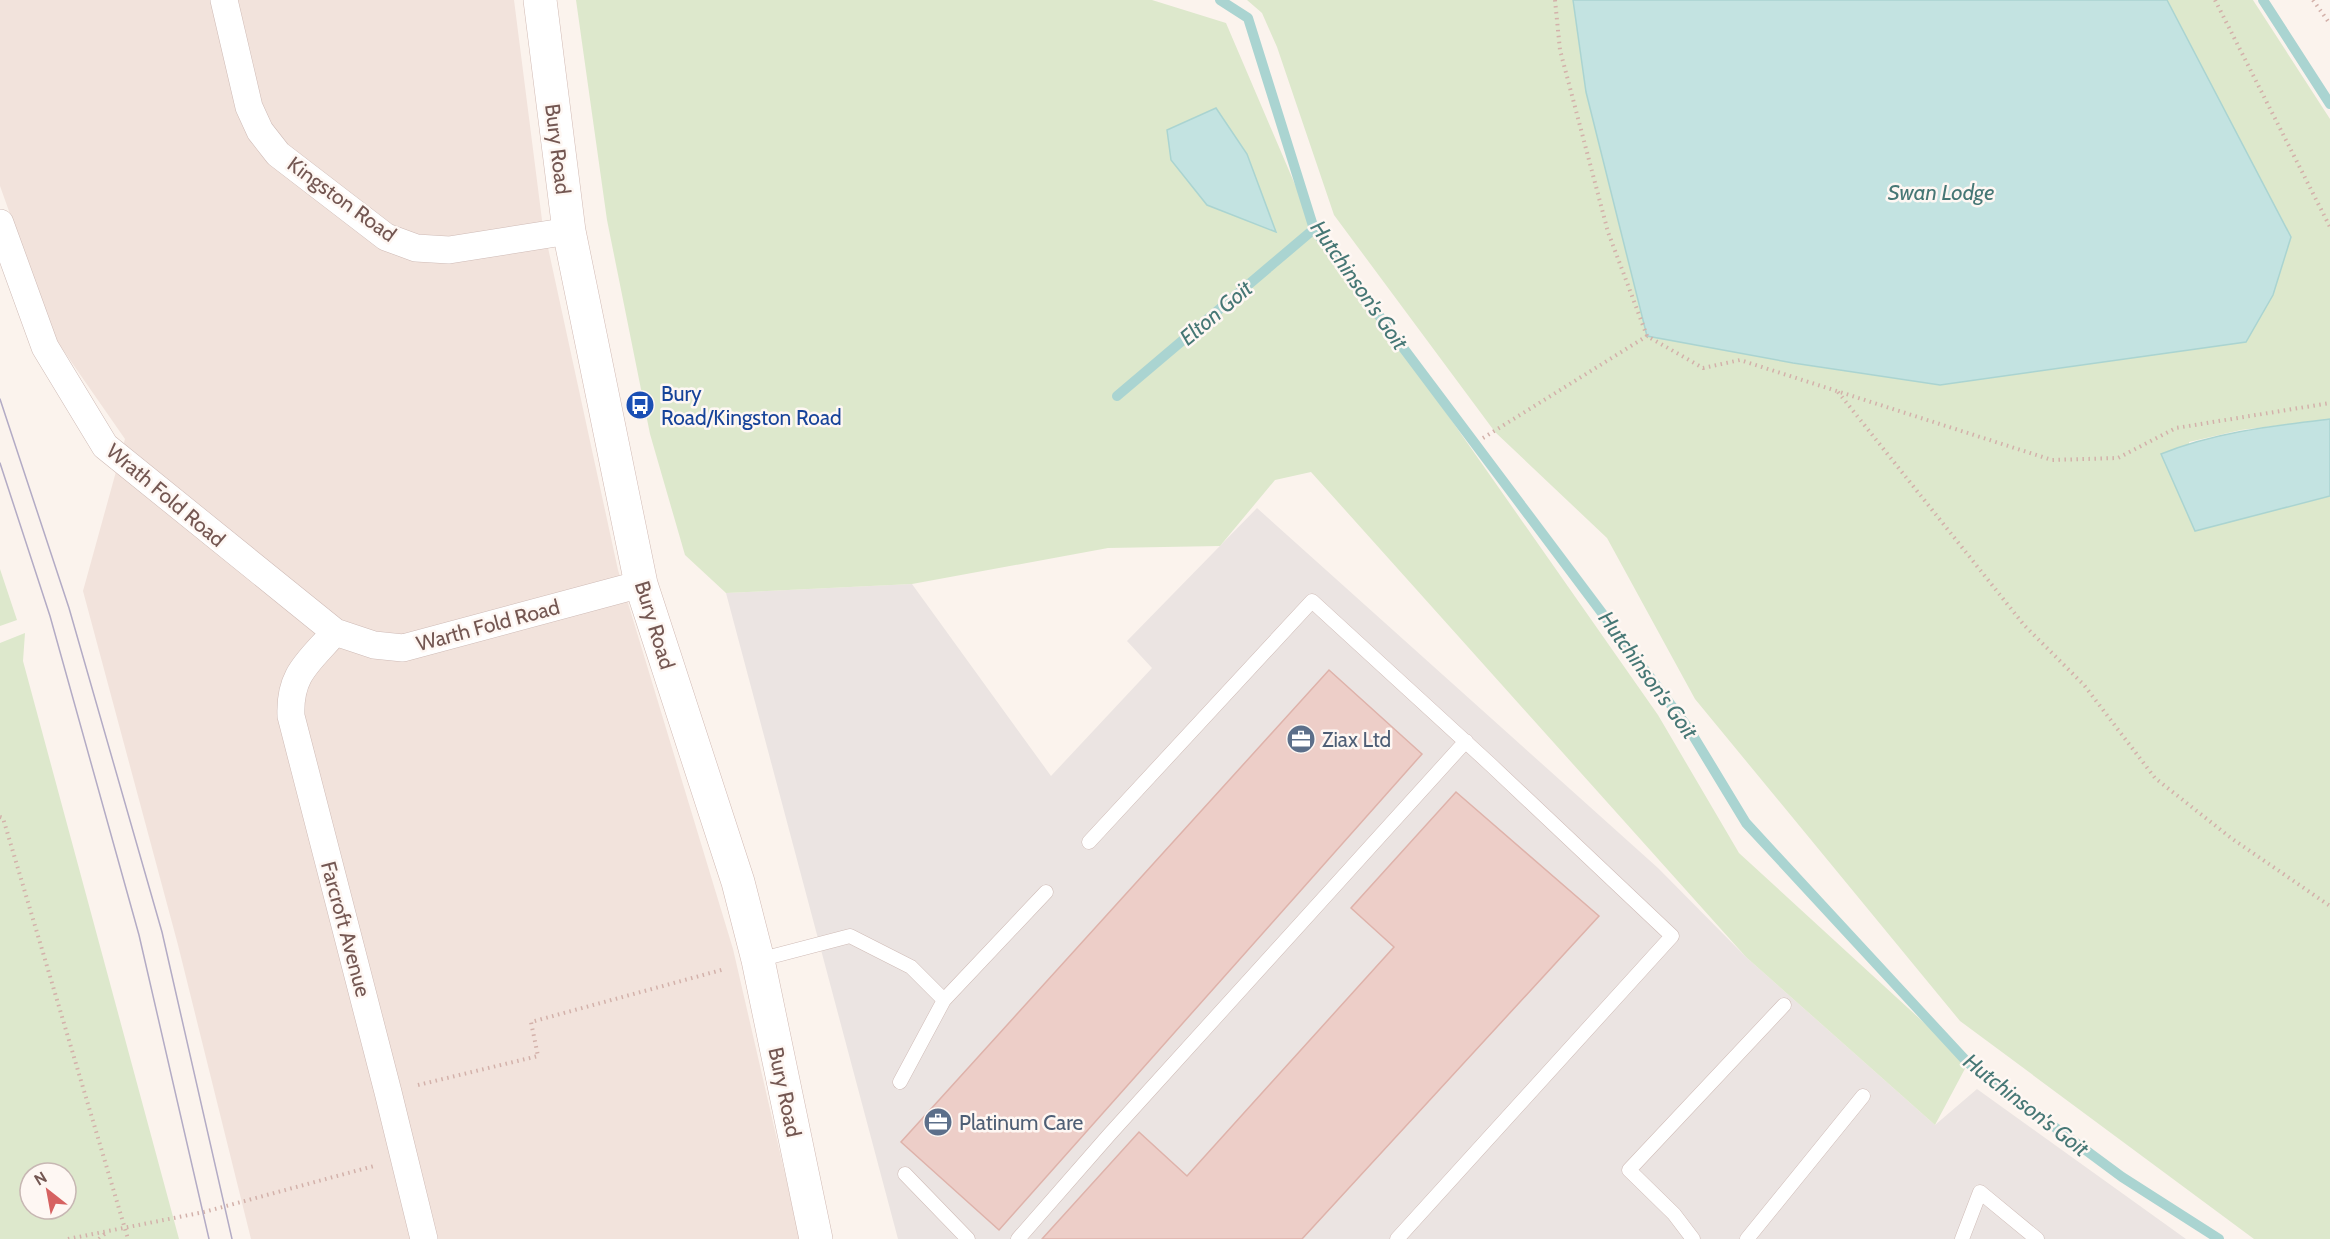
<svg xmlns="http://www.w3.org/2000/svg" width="2330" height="1239" viewBox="0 0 2330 1239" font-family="Cabin,sans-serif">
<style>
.residential{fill:#f2e3dc}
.industrial{fill:#ebe4e2}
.green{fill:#dde8cc;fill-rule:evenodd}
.water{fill:#c3e3e1;stroke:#aad4d1;stroke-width:1.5}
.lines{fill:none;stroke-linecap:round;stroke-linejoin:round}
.stream{stroke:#aad4d1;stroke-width:10}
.building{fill:#edcec8;stroke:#deb2aa;stroke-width:1.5}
.lane-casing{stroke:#cfbbb6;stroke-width:15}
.street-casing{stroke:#cfbbb6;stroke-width:28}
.secondary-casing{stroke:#d1bab4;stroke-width:34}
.path{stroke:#d3b1aa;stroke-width:4;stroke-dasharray:1.5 4.5;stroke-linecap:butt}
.lane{stroke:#fff;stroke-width:14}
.street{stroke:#fff;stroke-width:27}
.secondary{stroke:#fff;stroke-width:33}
.tram{stroke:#b3abc5;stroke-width:1.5}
.labels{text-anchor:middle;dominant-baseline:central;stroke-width:5;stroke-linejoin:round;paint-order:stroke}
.street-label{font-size:21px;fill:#745752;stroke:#fef7f3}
.transit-label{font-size:21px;fill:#164399;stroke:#fef7f3;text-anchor:start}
.service-label{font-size:21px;fill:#4e5e75;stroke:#fef7f3;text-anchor:start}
.water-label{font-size:22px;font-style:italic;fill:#467775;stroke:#fef7f3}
</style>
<rect width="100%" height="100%" fill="#fbf3ed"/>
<!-- residential -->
<path class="residential" d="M0 0H514L542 220 618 570 733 949 800 1239H251L178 945 83 591 125 439 54 337 0 186Z"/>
<!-- industrial -->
<path class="industrial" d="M1257 508 1658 868 1746 957 1935 1125 1977 1089 2186 1239H898L726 593 912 584 1051 776 1152 668 1127 641Z"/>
<!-- green -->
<path class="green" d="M576 0H1152L1226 23 1314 229 1370 304 1658 715 1739 853 1968 1063 1935 1125 1746 957 1311 472 1275 480 1220 546 1108 548 912 584 726 593 685 555 650 434 607 220Z
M1247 0H1573L1586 92 1647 336 1793 363 1940 385 2291 237 2167 0H2253L2330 119V419L2241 430 2189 442 2195 531 2330 496V1239H2254L1960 1021 1695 699 1607 538 1495 432 1334 215 1277 47 1262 13Z
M0 569 17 620 0 626Z
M25 633 23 661 179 1239H0V643ZM30 1173H66V1209H30Z"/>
<!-- water -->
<path class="water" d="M1573 0H2167L2291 237 2273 295 2246 342 1940 385 1793 363 1647 336 1586 92Z
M1216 108 1247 154 1276 232 1207 205 1171 160 1167 130Z
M2330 419V496L2195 531 2161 454C2216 432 2272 426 2330 419Z"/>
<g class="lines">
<!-- stream -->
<path class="stream" d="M1220 0 1248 18 1314 229 1689 729 1746 823 1968 1063 2122 1177 2219 1239
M2263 0 2330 104
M1117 396 1314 229"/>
</g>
<!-- building -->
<path class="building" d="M1329 670 1422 754 999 1230 901 1142Z
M1456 792 1599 916 1302 1239H1042L1139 1132 1187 1176 1394 947 1351 908Z"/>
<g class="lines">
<!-- lane casing -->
<g class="lane-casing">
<path id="lane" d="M1089 842 1312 601 1491 765 1672 936 1397 1239
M758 960 850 936 911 967 944 1000 1046 892
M900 1082 944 1000
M905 1174 968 1239
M1018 1239 1109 1135 1466 741
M1693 1239 1674 1214 1629 1170 1784 1005
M1747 1239 1863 1096
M1962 1239 1980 1192 2037 1239"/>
</g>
<!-- street casing -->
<g class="street-casing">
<path id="street" d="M224 0 249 107 260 131 278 154 386 237 416 248 449 250 569 231
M0 223 45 347 105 446 335 632 374 645 403 648 641 584
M335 632C309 662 289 674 291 716L388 1092 424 1239"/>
</g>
<!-- secondary casing -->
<g class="secondary-casing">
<path id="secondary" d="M540 0 569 231 641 584 738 882 758 960 816 1239"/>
</g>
<!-- path -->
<path class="path" d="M1555 0 1560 50 1608 232 1647 336 1703 368 1740 360 2052 460 2118 458 2176 428 2330 403
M2215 0 2330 227
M2313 0 2330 24
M1838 392 2024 625 2084 685 2155 778 2231 838 2330 906
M1483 438 1647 336
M0 817 3 818 128 1239
M418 1085 538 1056 531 1022 725 969
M68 1239 204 1212 374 1166
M99 1239 107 1232"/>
<!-- lane -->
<use href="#lane" class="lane"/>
<!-- street -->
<use href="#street" class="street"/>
<!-- secondary -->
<use href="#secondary" class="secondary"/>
<!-- tram -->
<path class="tram" d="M0 399 69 608 162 932 232 1239
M0 463 50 616 139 935 209 1239"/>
</g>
<!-- icons -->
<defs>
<g id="bus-disc" transform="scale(1.5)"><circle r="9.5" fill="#1a4fb4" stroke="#fef7f3"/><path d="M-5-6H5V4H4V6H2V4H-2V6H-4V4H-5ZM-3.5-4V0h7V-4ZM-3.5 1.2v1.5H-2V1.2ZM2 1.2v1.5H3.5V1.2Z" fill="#fff"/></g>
<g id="office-disc" transform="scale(1.5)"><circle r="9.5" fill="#5c6f8a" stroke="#fef7f3"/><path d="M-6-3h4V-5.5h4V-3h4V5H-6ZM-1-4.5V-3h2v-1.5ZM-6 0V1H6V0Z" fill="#fff"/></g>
</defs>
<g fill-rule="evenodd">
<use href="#bus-disc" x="640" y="405"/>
<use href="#office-disc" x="1301" y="739"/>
<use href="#office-disc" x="938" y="1122"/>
</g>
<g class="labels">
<!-- street labels -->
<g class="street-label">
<text transform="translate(558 149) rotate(83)">Bury Road</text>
<text transform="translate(342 199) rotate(36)">Kingston Road</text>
<text transform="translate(166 495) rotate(40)">Wrath Fold Road</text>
<text transform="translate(488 625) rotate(-15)">Warth Fold Road</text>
<text transform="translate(655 625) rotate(73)">Bury Road</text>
<text transform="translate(346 929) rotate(75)">Farcroft Avenue</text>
<text transform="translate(785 1092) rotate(78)">Bury Road</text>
</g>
<!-- transit labels -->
<g class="transit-label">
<text x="661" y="393">Bury<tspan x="661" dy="24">Road/Kingston Road</tspan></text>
</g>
<!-- service labels -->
<g class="service-label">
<text x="1322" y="739">Ziax Ltd</text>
<text x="959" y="1122">Platinum Care</text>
</g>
<!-- water labels -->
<g class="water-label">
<text x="1941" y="192">Swan Lodge</text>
<text transform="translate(1359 285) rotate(55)">Hutchinson's Goit</text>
<text transform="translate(1216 313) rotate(-40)">Elton Goit</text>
<text transform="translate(1648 675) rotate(54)">Hutchinson's Goit</text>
<text transform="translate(2026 1105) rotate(38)">Hutchinson's Goit</text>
</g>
</g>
<!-- north arrow -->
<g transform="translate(48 1191) rotate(329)"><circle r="28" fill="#fef7f3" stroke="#c7b7b3" stroke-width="1.5"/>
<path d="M0-4.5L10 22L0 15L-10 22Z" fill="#d66261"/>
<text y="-9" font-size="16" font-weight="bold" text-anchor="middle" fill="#745752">N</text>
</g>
</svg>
